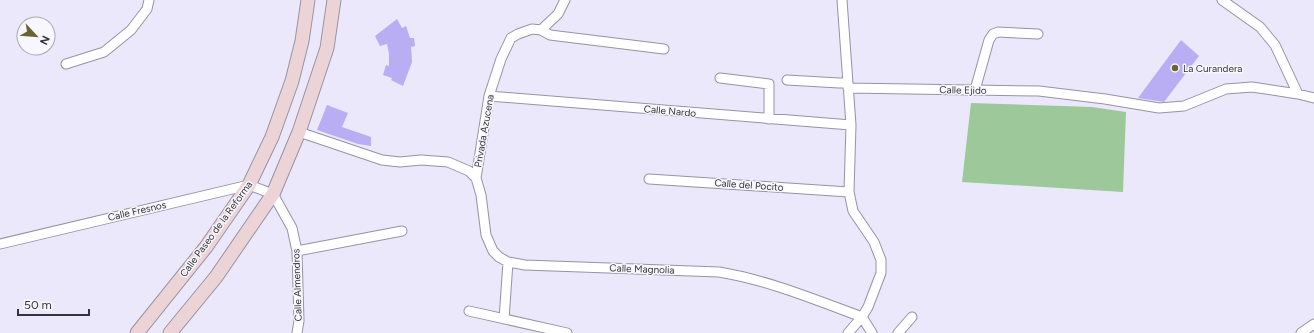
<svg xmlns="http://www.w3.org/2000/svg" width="1314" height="333" viewBox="0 0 1314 333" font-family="Figtree,sans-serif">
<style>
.green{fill:#9dc89a}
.building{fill:#b9adf4}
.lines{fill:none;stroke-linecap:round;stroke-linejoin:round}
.street-casing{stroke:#9593a4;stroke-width:11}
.secondary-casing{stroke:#9593a4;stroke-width:15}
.street{stroke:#fff;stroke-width:9}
.secondary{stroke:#ecd4d6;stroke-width:13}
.poi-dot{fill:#686532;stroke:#f8f7fe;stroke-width:1.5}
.labels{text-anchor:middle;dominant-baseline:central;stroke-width:3;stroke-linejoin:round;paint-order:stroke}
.poi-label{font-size:10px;fill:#35343b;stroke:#f8f7fe;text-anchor:start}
.street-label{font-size:10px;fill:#35343b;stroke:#f8f7fe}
</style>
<rect width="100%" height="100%" fill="#eae8fa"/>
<!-- green -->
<path class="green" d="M971 103 1092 107 1126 112 1123 192 962 182Z"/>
<!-- building -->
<path class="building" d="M397 19 402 28 406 26 410 38H414L415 46 411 47 412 62 403 86 391 80 392 78 383 75 386 65 389 66V54L387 44 380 46 375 36Z
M1181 40 1199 56 1164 102 1138 98Z
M327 105 348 113 342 127 371 137V146L358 144 317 130Z"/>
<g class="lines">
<!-- street casing -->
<g class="street-casing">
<path id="street" d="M842 0 851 125 849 192 853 211 874 242 881 260V273L868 307 862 317 848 333
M1222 0 1260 27 1275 45 1298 94
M541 30 558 14 565 0
M664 49 550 35 541 30 532 29 518 34 511 38 501 59 489 96 476 178 481 195 486 235 493 251 499 257 508 262 525 265 719 272C768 280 816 300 862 317
M66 64 104 52 131 30 147 9 149 0
M720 78 769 84V119
M787 80 839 83H848
M848 88 1039 91 1105 99 1159 108 1184 106 1226 89 1252 87 1298 94 1314 98
M975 90 989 40 993 34 998 32 1038 34
M489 96 851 125
M299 132 382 160 400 162 421 160 448 162 469 171 476 178
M649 179 849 192
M0 244 249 185 273 194 292 228 297 251 299 321 297 333
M297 251 402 231
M469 311 567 333
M862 317 872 333
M504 319 508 262
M898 333 912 317
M1301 333 1314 324"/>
</g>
<!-- secondary casing -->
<g class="secondary-casing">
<path id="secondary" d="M137 333 206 247 249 185 272 137 292 81 302 41 308 0
M170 333 216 277 273 194 299 132 327 48 334 0"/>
</g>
<!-- street -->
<use href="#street" class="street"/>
<!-- secondary -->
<use href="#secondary" class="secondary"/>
</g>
<!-- markers -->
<circle class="poi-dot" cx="1175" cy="68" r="4"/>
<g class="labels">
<!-- poi labels -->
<g class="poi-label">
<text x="1183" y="68">La Curandera</text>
</g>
<!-- street labels -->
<g class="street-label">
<text transform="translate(963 90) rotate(1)">Calle Ejido</text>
<text transform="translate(670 111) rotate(5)">Calle Nardo</text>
<text transform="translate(484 131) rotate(-80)">Privada Azucena</text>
<text transform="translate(749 185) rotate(4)">Calle del Pocito</text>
<text transform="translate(137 211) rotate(-13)">Calle Fresnos</text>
<text transform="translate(216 229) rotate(-54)">Calle Paseo de la Reforma</text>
<text transform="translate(642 269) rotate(2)">Calle Magnolia</text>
<text transform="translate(297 285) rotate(-92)">Calle Almendros</text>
</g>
</g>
<!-- north arrow -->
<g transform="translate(36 36) rotate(116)"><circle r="19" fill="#f8f7fe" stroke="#aaa9b0"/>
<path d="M0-3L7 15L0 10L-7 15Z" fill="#686532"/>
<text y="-6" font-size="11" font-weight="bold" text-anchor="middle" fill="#35343b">N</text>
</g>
<!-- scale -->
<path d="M18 309v6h71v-6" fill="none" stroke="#35343b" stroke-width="2"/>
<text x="24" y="309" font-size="12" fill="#35343b" stroke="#f8f7fe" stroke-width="3" paint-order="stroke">50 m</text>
</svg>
